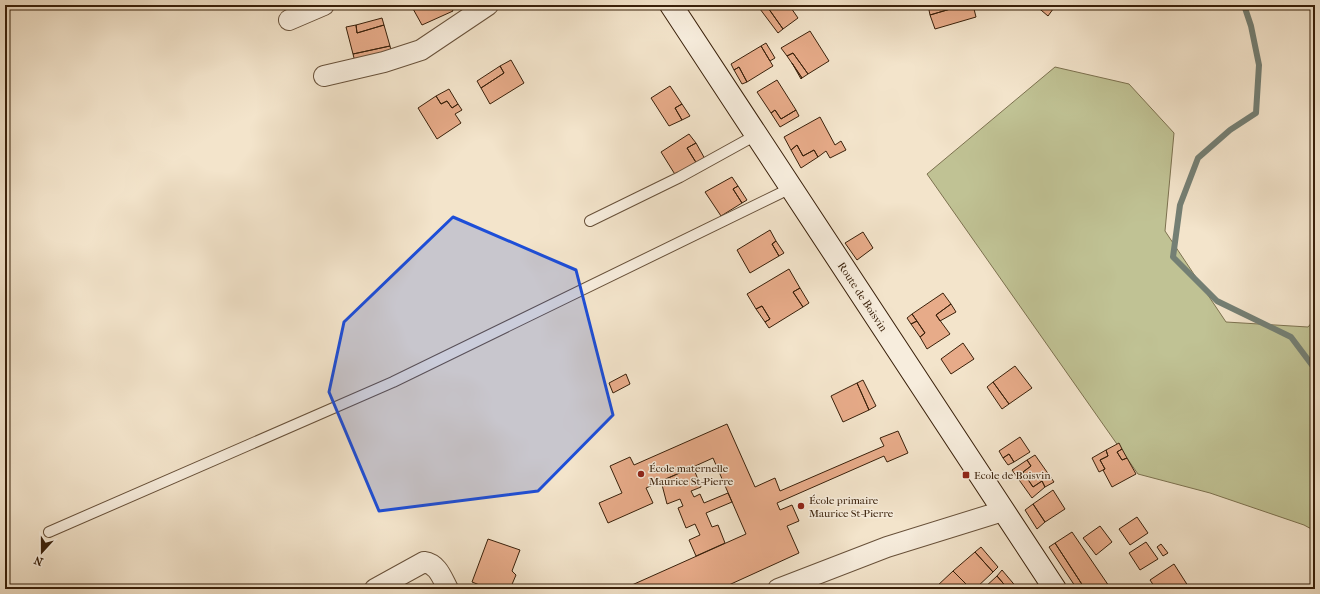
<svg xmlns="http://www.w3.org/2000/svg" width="1320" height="594" viewBox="0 0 1320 594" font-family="'IM FELL French Canon',serif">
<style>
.green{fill:#c0c294;stroke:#7c714f}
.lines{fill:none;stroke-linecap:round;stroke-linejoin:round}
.stream{stroke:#747f74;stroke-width:6}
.building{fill:#e7ab89;stroke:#39200a}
.service-casing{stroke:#68513a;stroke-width:12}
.minor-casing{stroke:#68513a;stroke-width:22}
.secondary-casing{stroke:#39200a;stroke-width:24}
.service{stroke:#f7eddd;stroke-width:10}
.minor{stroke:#f7eddd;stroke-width:20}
.secondary{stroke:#f7eddd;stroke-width:22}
.marked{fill:#1d4ed8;fill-opacity:0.2;stroke:#1d4ed8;stroke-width:3;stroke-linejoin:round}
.poi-dot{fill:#8f2418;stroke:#f7eddd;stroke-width:1.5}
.labels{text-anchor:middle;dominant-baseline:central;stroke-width:3;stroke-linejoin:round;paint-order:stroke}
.street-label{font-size:11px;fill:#39200a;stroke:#f7eddd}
.poi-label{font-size:11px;fill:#39200a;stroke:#f7eddd;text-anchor:start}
</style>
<rect width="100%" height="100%" fill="#f3e4cb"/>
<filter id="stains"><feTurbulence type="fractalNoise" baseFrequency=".005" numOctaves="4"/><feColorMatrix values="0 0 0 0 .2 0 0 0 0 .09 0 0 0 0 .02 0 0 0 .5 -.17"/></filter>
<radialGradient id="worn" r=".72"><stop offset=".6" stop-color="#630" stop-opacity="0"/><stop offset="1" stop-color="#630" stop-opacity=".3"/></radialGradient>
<!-- green -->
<path class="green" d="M1055 67 1129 84 1174 133 1165 231 1226 322 1308 327 1315 319V531L1304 525 1210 493 1138 474 927 174Z"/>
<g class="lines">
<!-- stream -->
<path class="stream" d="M1244 5 1251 26 1259 65 1256 113 1230 130 1198 158 1180 205 1173 257 1217 301 1291 337 1315 369"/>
</g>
<!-- building -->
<path class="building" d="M415 5H420L422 9 429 5H439L441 8 450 5 453 11 422 25 412 7Z
M420 5H429L422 9Z
M439 5H449L441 8Z
M757 5H766L783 29 778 33Z
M766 5H789L798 18 783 29Z
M928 5H964L930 15Z
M964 5H973L976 17 935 29 930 15Z
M1035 5H1056L1048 16Z
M382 18 384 25 357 33 356 25Z
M356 25 357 33 384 25 390 46 353 54 346 27Z
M810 31 829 61 808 74 793 53 787 56 781 48Z
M766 43 775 58 770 61 761 46Z
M390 46 392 54 356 66 353 54Z
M761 46 773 66 747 82 739 67 734 70 731 64Z
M793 53 808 74 802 78 787 56Z
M511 60 524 83 490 104 481 88 504 73 500 66Z
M792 63 802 78 801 79Z
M500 66 504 73 481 88 477 81Z
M739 67 747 82 742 84 734 70Z
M777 80 796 110 781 119 775 110 771 113 757 92Z
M670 86 682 104 675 108 682 120 669 126 651 98Z
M449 89 458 104 452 108 447 101 441 104 436 96Z
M436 96 441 104 447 101 452 108 458 104 462 110 455 114 461 123 437 139 418 108Z
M682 104 690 116 682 120 675 108Z
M775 110 781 119 796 110 799 116 780 127 771 113Z
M820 117 835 145 841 141 846 150 830 158 826 151 818 157 814 150 803 156 797 145 791 150 784 137Z
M689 134 696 143 687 148 697 164 676 176 661 152Z
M696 143 705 159 697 164 687 148Z
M797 145 803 156 814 150 818 157 801 168 791 150Z
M732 177 738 186 733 189 742 203 721 216 705 192Z
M738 186 747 200 742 203 733 189Z
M770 230 776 241 772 244 779 256 750 273 737 250Z
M863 232 873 248 857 260 845 243Z
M776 241 784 253 779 256 772 244Z
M789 269 800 288 793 292 803 307 769 328 765 322 770 319 762 306 756 309 747 294Z
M800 288 809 303 803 307 793 292Z
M943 293 951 304 936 315 950 334 927 349 920 337 925 333 912 314Z
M951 304 956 312 940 321 936 315Z
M762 306 770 319 765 322 756 309Z
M912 314 917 321 911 324 907 318Z
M917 321 925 333 920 337 911 324Z
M963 343 974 359 951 374 941 359Z
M1015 366 1032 388 1009 404 993 382Z
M626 374 630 384 613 393 609 383Z
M863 380 876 406 869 410 857 383Z
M993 382 1009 404 1002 409 987 387Z
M857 383 869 410 843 422 831 396Z
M727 424 755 487 775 478 780 491 884 446 880 438 898 431 908 453 887 462 884 456 777 503 780 510 792 505 799 521 787 526 799 553 720 589H623L746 534 713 458 646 488 653 503 608 523 599 503 622 493 610 466 630 457 634 465Z
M1020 437 1030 452 1014 462 1009 454 1003 458 999 451Z
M1119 443 1122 449 1117 452 1122 460 1127 458 1136 474 1112 487 1103 470 1105 469 1100 460 1108 456 1106 450Z
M1122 449 1127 458 1122 460 1117 452Z
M1106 450 1108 456 1100 460 1105 469 1099 472 1092 458Z
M1009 454 1014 462 1008 465 1003 458Z
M1035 455 1054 482 1045 487 1042 481 1033 487 1023 472 1031 466 1027 460Z
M1027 460 1031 466 1023 472 1033 487 1042 481 1045 487 1032 498 1012 470Z
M693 467 701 487 691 491 694 497 700 494 704 503 728 493 732 502 706 513 712 527 718 525 725 543 696 556 689 540 700 535 695 524 686 528 678 508 683 506 680 499 667 504 661 481Z
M1053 490 1065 509 1045 522 1033 504Z
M1033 504 1045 522 1037 529 1025 510Z
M1137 517 1148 533 1130 545 1119 529Z
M1100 526 1112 542 1096 555 1083 538Z
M1072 532 1111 589H1085L1055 543Z
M488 539 520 550 512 571 516 575 510 589H480L482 586 472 582Z
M1146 542 1158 559 1140 570 1129 553Z
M1055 543 1085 589H1077L1049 547Z
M1161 544 1168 553 1163 556 1157 547Z
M981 547 998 567 993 572 975 552Z
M975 552 993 572 975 589H971L953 571Z
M1174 564 1190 589H1156L1150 580Z
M1002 570 1018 589H1008L997 576Z
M953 571 971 589H938L936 587Z
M997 576 1008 589H985L984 588Z"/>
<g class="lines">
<!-- service casing -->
<g class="service-casing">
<path id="service" d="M590 221 680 177 756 135
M49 532 393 382 791 188"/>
</g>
<!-- minor casing -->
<g class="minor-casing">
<path id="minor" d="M289 20 324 5
M324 76 384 62 421 50 488 5
M375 589 424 562C438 564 442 578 448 589
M778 589 887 547 1003 511"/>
</g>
<!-- secondary casing -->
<g class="secondary-casing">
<g id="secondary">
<path id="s1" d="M671 5 1055 589"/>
</g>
</g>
<!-- service -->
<use href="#service" class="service"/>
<!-- minor -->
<use href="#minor" class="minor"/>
<!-- secondary -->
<use href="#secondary" class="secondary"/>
</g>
<!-- marked area -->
<path class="marked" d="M453 217 576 270 613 415 538 491 379 511 329 392 344 322Z"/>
<!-- markers -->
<g class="poi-dot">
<circle cx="641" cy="474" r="4"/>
<rect x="962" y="471" width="8" height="8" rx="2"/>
<circle cx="801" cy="506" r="4"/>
</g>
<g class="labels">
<!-- street labels -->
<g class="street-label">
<text stroke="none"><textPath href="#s1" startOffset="349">Route de Boisvin</textPath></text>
</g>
<!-- poi labels -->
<g class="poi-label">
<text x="649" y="468">École maternelle<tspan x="649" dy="13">Maurice St-Pierre</tspan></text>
<text x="974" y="475">Ecole de Boisvin</text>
<text x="809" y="500">École primaire<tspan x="809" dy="13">Maurice St-Pierre</tspan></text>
</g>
</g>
<!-- margin -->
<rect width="1320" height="594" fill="none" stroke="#f3e4cb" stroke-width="20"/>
<rect x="6" y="6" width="1308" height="582" fill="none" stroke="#39200a" stroke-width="2"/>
<rect x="10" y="10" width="1300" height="574" fill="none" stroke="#39200a"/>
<!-- north arrow -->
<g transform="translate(42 552) rotate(201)" stroke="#f7eddd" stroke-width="3" paint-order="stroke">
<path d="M0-3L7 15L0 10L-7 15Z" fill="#39200a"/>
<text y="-6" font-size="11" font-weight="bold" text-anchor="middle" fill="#39200a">N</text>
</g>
<rect width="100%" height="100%" filter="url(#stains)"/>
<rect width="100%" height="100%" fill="url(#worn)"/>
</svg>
